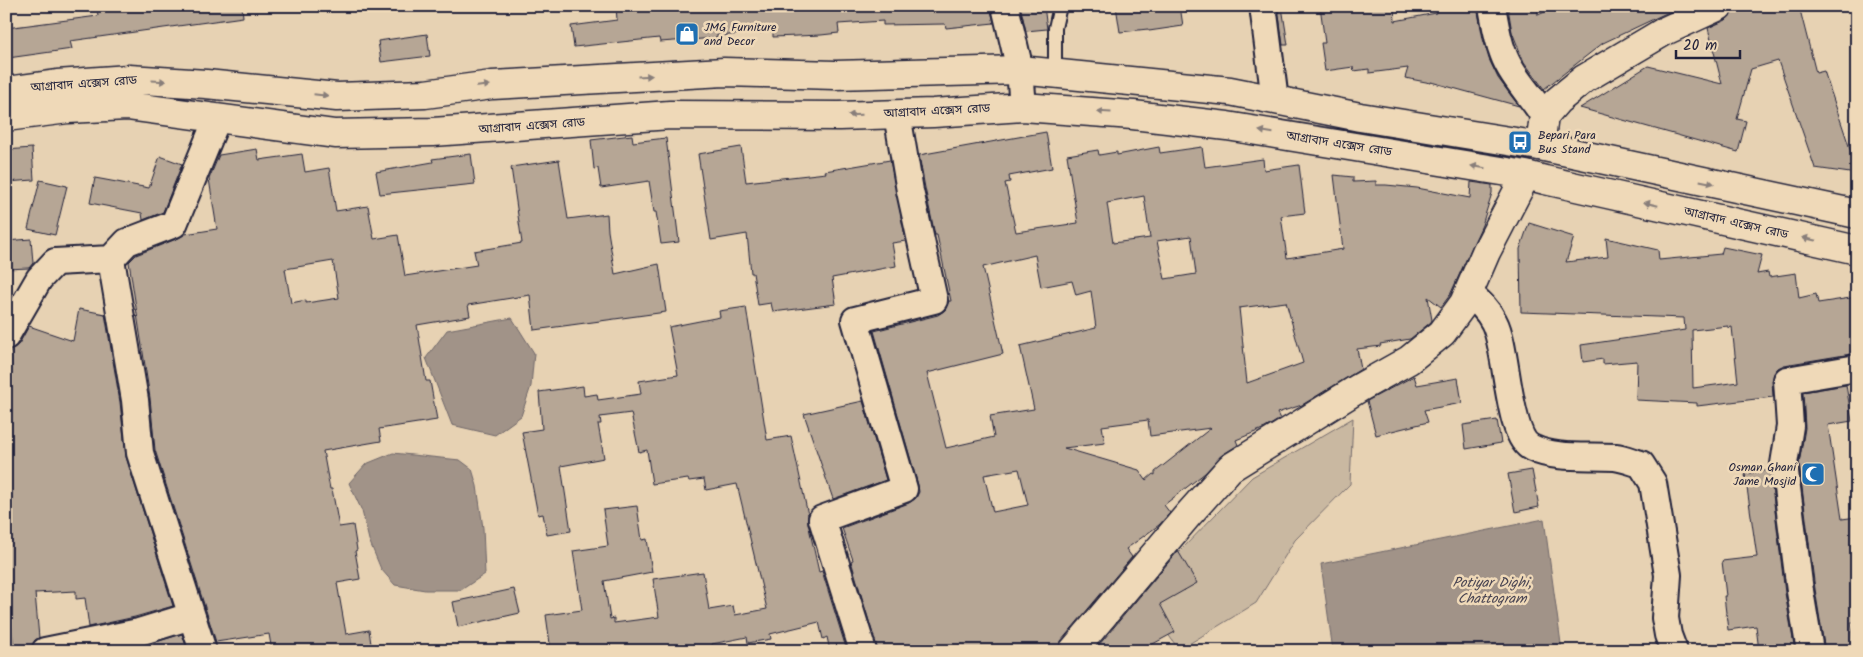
<svg xmlns="http://www.w3.org/2000/svg" width="1863" height="657" viewBox="0 0 1863 657" font-family="Kalam,'Noto Sans Bengali',sans-serif">
<style>
.green{fill:#c9b8a1;stroke:#766d6e}
.water{fill:#a19388;stroke:#6e6669}
.building{fill:#b6a695;stroke:#22223b;fill-rule:evenodd}
.lines{fill:none;stroke-linecap:round;stroke-linejoin:round}
.service-casing{stroke:#22223b;stroke-width:16}
.minor-casing{stroke:#22223b;stroke-width:30}
.tertiary-casing{stroke:#22223b;stroke-width:31}
.secondary-casing{stroke:#22223b;stroke-width:31}
.service{stroke:#efd9b8;stroke-width:12}
.minor{stroke:#efd9b8;stroke-width:26}
.tertiary{stroke:#efd9b8;stroke-width:28}
.secondary{stroke:#efd9b8;stroke-width:28}
.oneway{fill:#887e7a}
.labels{text-anchor:middle;dominant-baseline:central;stroke-width:5;stroke-linejoin:round;paint-order:stroke}
.poi-label{font-size:12px;fill:#22223b;stroke:#efd9b8;text-anchor:start}
.street-label{font-size:12px;fill:#22223b;stroke:#efd9b8}
.water-label{font-size:14px;font-style:italic;fill:#484452;stroke:#efd9b8}
</style>
<rect width="100%" height="100%" fill="#e7d2b3"/>
<filter id="ink" filterUnits="userSpaceOnUse"><feTurbulence type="fractalNoise" baseFrequency=".02" numOctaves="2"/><feDisplacementMap in="SourceGraphic" scale="10" xChannelSelector="R" yChannelSelector="G"/><feConvolveMatrix kernelMatrix="1 2 1 2 8 2 1 2 1" color-interpolation-filters="sRGB"/></filter>
<g filter="url(#ink)">
<!-- green -->
<path class="green" d="M1353 418 1350 484 1295 540 1256 603 1179 650 1140 594 1181 550 1252 477Z"/>
<!-- water -->
<path class="water" d="M512 318 534 353 531 386 521 416 495 435 452 425 426 358 447 330Z
M393 453 460 460 472 469 477 486 483 528 485 574 461 590H425L395 585 381 569 369 540 362 511 349 483 366 464Z
M1544 519 1562 651H1333L1321 564Z"/>
<!-- building -->
<path class="building" d="M109 6H242L243 17 70 41 72 49 8 58 6 28 98 16 97 8Z
M616 6H990L994 23 946 28 945 24 883 25V21L838 24 839 33 821 35 773 37V32L757 33 716 36V38L660 42 659 38 574 47 571 26 617 20Z
M1020 6H1044L1047 29 1026 31Z
M1116 6H1180L1183 26 1149 31 1148 29 1120 32Z
M1320 6H1394L1395 21 1436 13 1435 6H1454V9L1477 7 1483 39 1489 59 1498 78 1519 106 1431 82V83L1405 78 1408 68 1369 73V69L1354 71 1353 67 1325 71 1321 43H1325Z
M1522 6H1537L1538 15 1558 6H1681L1603 43 1544 89 1524 62 1512 32 1508 8Z
M1734 6H1799L1816 73 1824 71 1857 170V174L1815 168 1778 61 1751 69 1737 119 1746 121 1738 152 1580 108 1648 66 1722 84 1708 28 1726 20 1731 15Z
M1278 7H1282L1288 45H1283Z
M427 34 430 56 381 62 378 41Z
M1046 132 1052 168 1009 176 1010 182 1005 183 1016 232 1078 223 1067 155 1098 150 1099 155 1117 152V155L1159 147 1160 153 1202 147 1205 167 1263 159 1264 170 1299 165 1305 213 1281 216 1287 258 1343 249 1334 175 1353 177V182L1376 181V185H1386L1417 188 1470 198 1471 182 1492 185V193L1482 225 1450 295 1441 307 1428 297 1432 320 1431 322 1410 339 1380 344 1381 346 1357 349 1361 369 1302 405 1277 413 1280 419 1265 428 1236 440 1238 445 1222 455 1205 473 1164 505 1170 513 1159 525 1126 549 1132 557 1061 641 1058 651H878L851 561 853 560 842 528 909 503 916 498 919 492 918 485 874 331 938 315 945 310 949 301H951L937 235H935L925 188 919 155ZM1144 196 1150 238 1113 243 1107 203ZM1191 236 1196 274 1165 279 1157 241ZM1035 255 1041 287 1072 281 1076 295 1091 291 1096 328 1020 346 1034 409 990 416 994 437 946 448 927 373 1003 354 983 267ZM1286 302 1303 363 1247 383 1239 308ZM1148 420 1150 436 1211 428 1155 472V475L1153 474 1146 480 1139 470 1064 448 1105 443 1102 426ZM1019 469 1028 505 993 512 984 475Z
M632 135 633 142 666 138 679 242 661 244 656 212H654L649 181 601 188 598 168 594 169 591 140Z
M741 147 746 182 826 173 825 171 890 160 906 241 892 243 896 266 832 278 836 304 773 312 771 303 758 305 753 273H751L747 234 711 240 698 154Z
M32 148 34 180 6 182V150Z
M257 149 259 160 302 154 305 172 329 168 336 211 368 206 374 239 398 235 405 276 477 265 474 251 522 243 511 167 559 160 568 219 607 214 608 231 615 274 659 264 666 312 534 330 530 295 468 305 470 316 417 325 426 381H430L437 420 379 429 381 441 323 451 330 489H332L339 527 353 525 357 550 355 551 360 579 337 583 346 634 369 630 372 651H272L269 634 216 642 155 450 150 398 129 262 136 255 179 238 185 234 217 229 209 179 219 155ZM333 261 339 298 306 303V300L291 303 285 269Z
M471 154 475 184 380 194 376 172 433 162 432 159Z
M160 156 182 164 163 212 143 220 142 213 90 203 95 178 149 188Z
M40 180 67 186 55 235 28 229Z
M1529 223 1574 237 1566 262 1608 257 1606 238 1658 250 1659 260 1721 254 1723 247 1762 255 1757 274 1768 272 1769 277 1796 273 1799 298 1816 294 1818 303 1857 297V353L1784 365 1778 368 1774 373 1772 381 1773 397 1697 406V403L1636 400 1637 361 1603 364V359L1583 362 1581 345 1685 330 1684 318 1521 312 1520 249ZM1728 326V328L1732 327 1738 382 1693 388 1692 330Z
M31 239 33 263 29 268 6 269V241Z
M746 307 767 440 791 436 808 515V523L819 572 822 571 847 651H830L827 637 823 639 819 622 770 634 771 639 748 643 747 637 712 644 713 651H551L546 615 582 610 573 551 608 546 603 510 637 506 642 540 647 539 652 572 604 581 610 619 614 618V623L659 617 653 579 703 572 709 610 733 606 735 615 767 609 737 484 706 490 704 479 689 481 688 479 652 484 647 450 639 452 631 413 600 417 601 424H598L604 458 561 466 571 531 547 535 543 514 538 515 522 432 542 429 539 392 583 386 584 396 597 394 598 400 641 394 639 381 678 375 669 327 720 317 719 311Z
M79 309 105 314 120 402 126 457 173 606 135 617 89 627 85 598 76 599V591L35 593 39 638 35 640 31 648 14 650 10 610 6 611V365L11 350 19 344 29 326 73 341Z
M1414 376 1417 385 1458 378 1462 403 1424 410 1428 422 1376 435 1367 401Z
M1846 385 1852 421 1828 425 1842 519 1857 517V622H1851L1855 651H1825L1815 589 1799 464 1805 428 1803 392Z
M863 401 886 480 833 499 804 414Z
M1497 420 1501 443 1466 449 1463 425Z
M1532 470 1539 507 1515 512 1508 474Z
M1770 470 1785 593 1795 651H1759L1756 626 1728 630 1724 596H1726L1722 561 1757 557 1745 474Z
M1178 551 1197 583 1160 604 1175 632 1140 651H1101L1098 646Z
M514 589 520 613 458 627 453 602Z
M182 634 187 649 179 651H122L143 646Z"/>
<g class="lines">
<!-- service casing -->
<g class="service-casing">
<path id="service" d="M1055 73V28L1060 6"/>
</g>
<!-- minor casing -->
<g class="minor-casing">
<path id="minor" d="M1005 6 1020 70 1023 107
M1263 6 1275 100
M1492 6C1495 22 1497 38 1503 53 1511 76 1531 95 1544 116
M1469 293C1479 302 1488 310 1494 322 1508 348 1507 437 1532 448 1557 460 1588 455 1615 457 1624 458 1633 462 1641 464L1653 483 1668 575 1665 618 1668 635 1674 651
M6 336 39 279 55 262 111 259
M45 651 139 632 191 616
M203 651 140 453 135 400 111 259 127 242 174 224 217 119
M863 651 822 519 904 489 855 320 934 300 910 191 897 114
M1810 651 1800 591 1784 464 1790 426 1787 380 1857 368"/>
</g>
<!-- tertiary casing -->
<g class="tertiary-casing">
<path id="tertiary" d="M1540 146 1544 116 1557 101 1584 79 1665 31 1719 6"/>
</g>
<!-- secondary casing -->
<g class="secondary-casing">
<path id="secondary" d="M6 91 57 84 129 79 206 84 337 97 425 94 492 85 724 72 835 75 1020 70 1230 91 1360 117 1540 146 1857 214
M6 117 68 109 127 106 335 134 433 132 670 115 839 116 933 113 1023 107 1133 115 1227 126 1526 175 1545 180 1857 250
M1073 651 1188 515 1230 468 1359 388 1409 360 1442 333 1464 303 1486 252 1526 175"/>
</g>
<!-- service -->
<use href="#service" class="service"/>
<!-- minor -->
<use href="#minor" class="minor"/>
<!-- tertiary -->
<use href="#tertiary" class="tertiary"/>
<!-- secondary -->
<use href="#secondary" class="secondary"/>
</g>
<!-- one-way arrows -->
<defs><path id="oneway-solid" d="M-6-.8H1V-3.2L6.5 0L1 3.2V.8H-6Z" transform="scale(1.25)"/></defs>
<g class="oneway">
<use href="#oneway-solid" transform="translate(645 76) rotate(-3)"/>
<use href="#oneway-solid" transform="translate(159 81) rotate(4)"/>
<use href="#oneway-solid" transform="translate(483 86) rotate(-7)"/>
<use href="#oneway-solid" transform="translate(321 95) rotate(6)"/>
<use href="#oneway-solid" transform="translate(1104 112) rotate(-176)"/>
<use href="#oneway-solid" transform="translate(855 115) rotate(178)"/>
<use href="#oneway-solid" transform="translate(1266 132) rotate(-171)"/>
<use href="#oneway-solid" transform="translate(1478 167) rotate(-171)"/>
<use href="#oneway-solid" transform="translate(1707 182) rotate(12)"/>
<use href="#oneway-solid" transform="translate(1651 204) rotate(-167)"/>
<use href="#oneway-solid" transform="translate(1809 239) rotate(-167)"/>
</g>
</g>
<!-- icons -->
<defs>
<g id="shop-square" transform="scale(1.25)"><rect x="-9" y="-9" width="18" height="18" rx="4" fill="#1f6fb2" stroke="#efd9b8"/><path d="M-5-2.5h2.3a2.7 3.5 0 0 1 5.4 0H5L5.5 6h-11ZM-1.5-2.5h3a1.5 2.3 0 0 0-3 0Z" fill="#fff"/></g>
<g id="bus-square" transform="scale(1.25)"><rect x="-9" y="-9" width="18" height="18" rx="4" fill="#1f6fb2" stroke="#efd9b8"/><path d="M-5-6H5V4H4V6H2V4H-2V6H-4V4H-5ZM-3.5-4V0h7V-4ZM-3.5 1.2v1.5H-2V1.2ZM2 1.2v1.5H3.5V1.2Z" fill="#fff"/></g>
<g id="mosque-square" transform="scale(1.25)"><rect x="-9" y="-9" width="18" height="18" rx="4" fill="#1f6fb2" stroke="#efd9b8"/><path d="M3.5-4.9A6 6 0 1 0 3.5 4.9A5 5 0 1 1 3.5-4.9Z" fill="#fff"/></g>
</defs>
<g fill-rule="evenodd">
<use href="#shop-square" x="687" y="34"/>
<use href="#bus-square" x="1520" y="142"/>
<use href="#mosque-square" x="1813" y="474"/>
</g>
<g class="labels">
<!-- poi labels -->
<g class="poi-label">
<text x="704" y="27">JMG Furniture<tspan x="704" dy="14">and Decor</tspan></text>
<text x="1538" y="135">Bepari Para<tspan x="1538" dy="14">Bus Stand</tspan></text>
<text x="1796" y="467" text-anchor="end">Osman Ghani<tspan x="1796" dy="14">Jame Mosjid</tspan></text>
</g>
<!-- street labels -->
<g class="street-label">
<text transform="translate(84 84) rotate(-4)">আগ্রাবাদ এক্সেস রোড</text>
<text transform="translate(937 111) rotate(-3)">আগ্রাবাদ এক্সেস রোড</text>
<text transform="translate(532 126) rotate(-4)">আগ্রাবাদ এক্সেস রোড</text>
<text transform="translate(1339 144) rotate(9)">আগ্রাবাদ এক্সেস রোড</text>
<text transform="translate(1736 223) rotate(13)">আগ্রাবাদ এক্সেস রোড</text>
</g>
<!-- water labels -->
<g class="water-label">
<text x="1492" y="583">Potiyar Dighi,<tspan x="1492" dy="16">Chattogram</tspan></text>
</g>
</g>
<!-- margin -->
<rect width="1863" height="657" fill="none" stroke="#efd9b8" stroke-width="25"/>
<rect x="12" y="12" width="1838" height="632" fill="none" stroke="#22223b" stroke-width="2" filter="url(#ink)"/>
<!-- scale -->
<path d="M1676 50v8h64v-8" fill="none" stroke="#22223b" stroke-width="2.5"/>
<text x="1683" y="50" font-size="15" fill="#22223b" stroke="#efd9b8" stroke-width="4" paint-order="stroke">20 m</text>
</svg>
